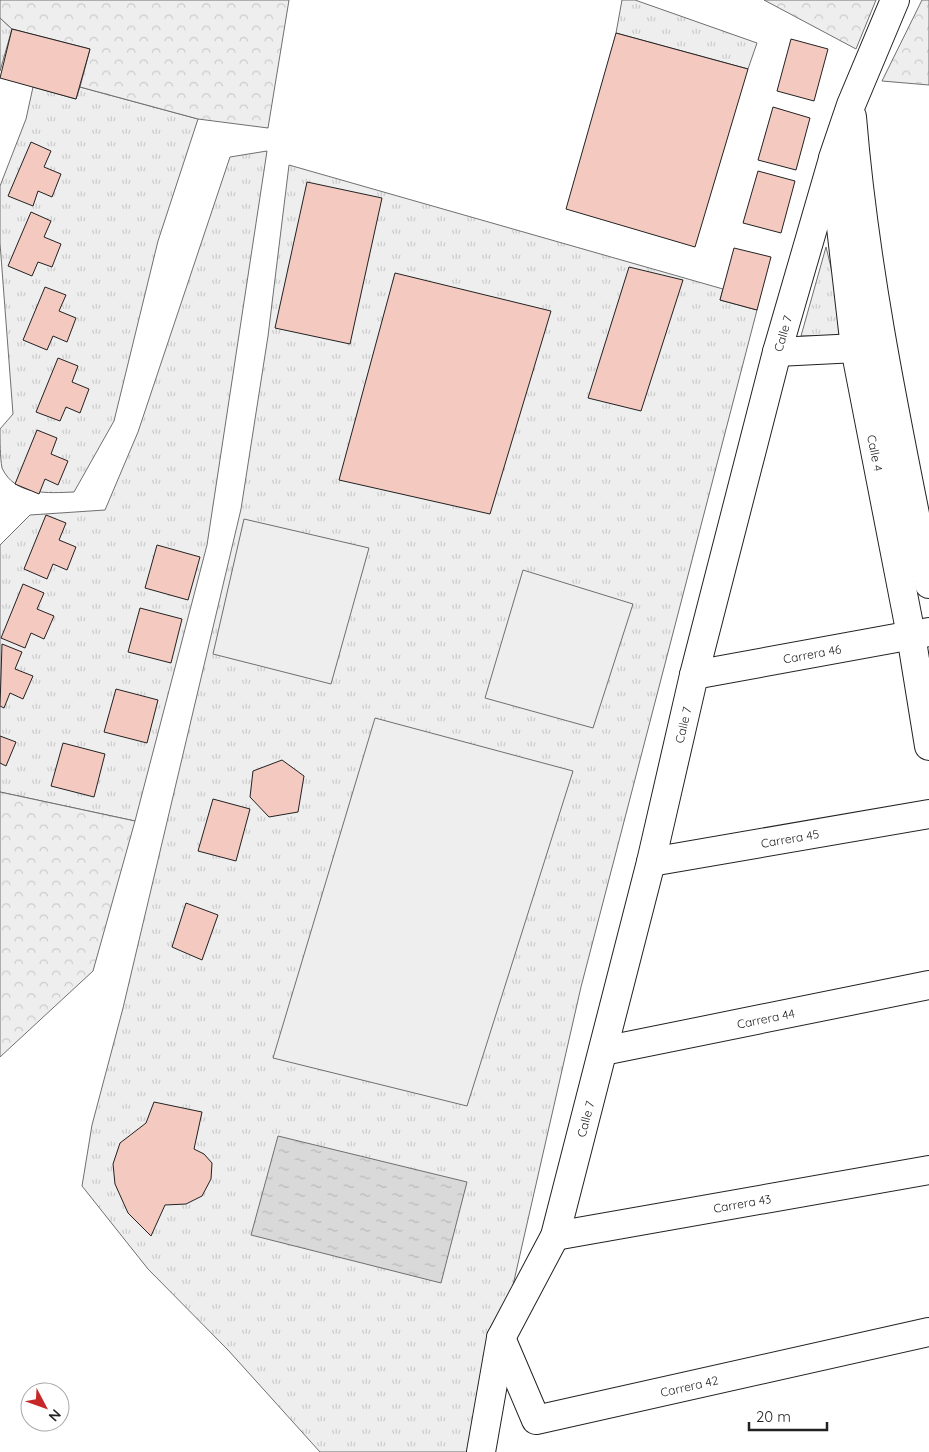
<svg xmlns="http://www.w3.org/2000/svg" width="929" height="1452" viewBox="0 0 929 1452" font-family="Quicksand,sans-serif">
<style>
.grass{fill:url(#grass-tufts);stroke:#6f6f6f}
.forest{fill:url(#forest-crowns);stroke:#6f6f6f}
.pitch{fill:#eee;stroke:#6f6f6f}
.water{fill:url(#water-ripples);stroke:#6f6f6f}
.building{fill:#f3c9c0;stroke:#222}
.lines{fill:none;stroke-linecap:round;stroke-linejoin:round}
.minor-casing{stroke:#222;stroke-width:30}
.major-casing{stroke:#222;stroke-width:30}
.minor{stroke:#fff;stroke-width:28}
.major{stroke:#fff;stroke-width:28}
.labels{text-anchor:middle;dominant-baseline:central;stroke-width:4;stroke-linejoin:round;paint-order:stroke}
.street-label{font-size:12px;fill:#222;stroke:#fff}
</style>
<defs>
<pattern id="grass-tufts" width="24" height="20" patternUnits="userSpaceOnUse" patternTransform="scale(1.25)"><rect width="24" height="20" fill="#eee"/><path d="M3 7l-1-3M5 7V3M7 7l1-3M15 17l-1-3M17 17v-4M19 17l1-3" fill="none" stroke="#ccc"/></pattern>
<pattern id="forest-crowns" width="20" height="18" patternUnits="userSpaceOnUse" patternTransform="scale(1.25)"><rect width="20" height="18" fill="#eee"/><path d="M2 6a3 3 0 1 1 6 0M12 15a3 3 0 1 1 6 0" fill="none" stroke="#ccc"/></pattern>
<pattern id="water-ripples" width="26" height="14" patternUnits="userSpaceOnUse" patternTransform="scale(1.25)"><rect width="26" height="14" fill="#d9d9d9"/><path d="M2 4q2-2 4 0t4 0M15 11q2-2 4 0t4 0" fill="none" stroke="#bababa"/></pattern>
</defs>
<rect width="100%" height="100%" fill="#fff"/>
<!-- grass -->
<path class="grass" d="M622 0H635L757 43 748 69 616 33Z
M0 18 12 29 0 71Z
M33 87 76 99 80 87 198 119 158 241 114 421 74 492C48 493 15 496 2 468 0 457 0 440 0 429L13 414 0 243V186L26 119Z
M267 151 207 545 135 821 0 792V545L30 515 105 510 138 432 230 157Z
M289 165 723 289 720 300 757 310 581 987 475 1452H320L228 1350 148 1269 82 1186 92 1125 123 1008 241 509 268 336Z
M826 247 848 336H801Z"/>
<!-- forest -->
<path class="forest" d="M0 0H289L268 128 198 119 80 87 90 49 12 29 0 18Z
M764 0H876L856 49Z
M922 0H929V85L882 81Z
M0 792 135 821 93 971 0 1057Z"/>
<!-- pitch -->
<path class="pitch" d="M244 519 369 548 331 684 213 654Z
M523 570 633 604 593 728 485 698Z
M375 718 573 771 467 1106 273 1058Z"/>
<!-- water -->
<path class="water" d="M278 1136 467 1182 441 1283 251 1235Z"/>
<!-- building -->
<path class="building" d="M12 29 90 49 76 99 0 78Z
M616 33 748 69 695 247 566 209Z
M791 39 828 49 814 101 777 91Z
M773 107 810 118 796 170 758 160Z
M31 142 51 151 44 167 61 174 52 197 38 191 33 206 8 196Z
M758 171 795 181 781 233 743 223Z
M307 182 382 198 350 344 275 328Z
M31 212 51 221 44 237 61 244 52 267 38 262 32 276 8 266Z
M734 248 771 257 757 310 720 300Z
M629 267 683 280 641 411 588 398Z
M395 273 551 311 490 514 339 480Z
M45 287 66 295 59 311 76 318 67 342 53 336 47 350 23 340Z
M58 358 78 366 72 382 89 389 80 413 66 407 60 421 36 412Z
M37 430 57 438 51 454 68 461 58 485 45 479 39 494 15 484Z
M46 515 66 523 59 540 76 547 67 570 53 564 47 579 24 569Z
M157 545 200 557 188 600 145 588Z
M23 584 44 593 37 609 54 616 44 639 31 633 25 648 1 638Z
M140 608 182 619 171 663 128 652Z
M2 644 22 652 15 669 33 676 23 699 10 693 4 708 0 706Z
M116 689 158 700 147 743 104 732Z
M0 736 16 742 6 766 0 763Z
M63 743 105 754 94 797 51 786Z
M282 760 304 776 298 812 269 817 250 797 253 771Z
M213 799 250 809 236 861 198 851Z
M186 903 218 915 202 960 172 947Z
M154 1102 202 1112 194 1149 204 1154 212 1163 211 1179 202 1196 186 1204 165 1205 151 1236 128 1213 115 1184 113 1164 120 1143 146 1123Z"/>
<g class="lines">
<!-- minor casing -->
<g class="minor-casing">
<g id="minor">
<path d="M777 352 877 347"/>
<path id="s1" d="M694 675 929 632"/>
<path id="s2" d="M651 862 929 814"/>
<path id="s3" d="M603 1051 929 985"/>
<path id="s4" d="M555 1236 929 1170"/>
<path id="s5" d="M501 1338 536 1420 929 1332"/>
<path id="s6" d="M481 1452 501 1338 555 1236 651 862 694 675 777 352 833 159"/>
</g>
</g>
<!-- major casing -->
<g class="major-casing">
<g id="major">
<path id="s7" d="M895 0 851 105 833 158 855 348 911 635 929 746"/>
<path d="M852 117C865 275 898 429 929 584"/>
</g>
</g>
<!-- minor -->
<use href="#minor" class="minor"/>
<!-- major -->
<use href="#major" class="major"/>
</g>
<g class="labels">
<!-- street labels -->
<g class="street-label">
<text stroke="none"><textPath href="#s6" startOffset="1162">Calle 7</textPath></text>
<text stroke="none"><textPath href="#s7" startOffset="468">Calle 4</textPath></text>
<text stroke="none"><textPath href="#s1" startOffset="120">Carrera 46</textPath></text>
<text stroke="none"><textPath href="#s6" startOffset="758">Calle 7</textPath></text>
<text stroke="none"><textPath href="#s2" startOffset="141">Carrera 45</textPath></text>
<text stroke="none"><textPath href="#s3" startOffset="166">Carrera 44</textPath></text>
<text stroke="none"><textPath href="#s6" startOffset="352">Calle 7</textPath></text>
<text stroke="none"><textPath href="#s4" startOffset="190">Carrera 43</textPath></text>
<text stroke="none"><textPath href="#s5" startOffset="246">Carrera 42</textPath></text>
</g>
</g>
<!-- north arrow -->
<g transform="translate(45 1407) rotate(131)"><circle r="24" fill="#ffffff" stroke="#a7a7a7"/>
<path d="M0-4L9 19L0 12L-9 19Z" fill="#c62828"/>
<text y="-8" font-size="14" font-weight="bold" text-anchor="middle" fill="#222222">N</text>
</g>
<!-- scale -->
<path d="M749 1422v8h78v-8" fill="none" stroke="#222222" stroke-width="2.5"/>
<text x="756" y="1422" font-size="15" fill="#222222" stroke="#ffffff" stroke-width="4" paint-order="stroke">20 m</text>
</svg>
